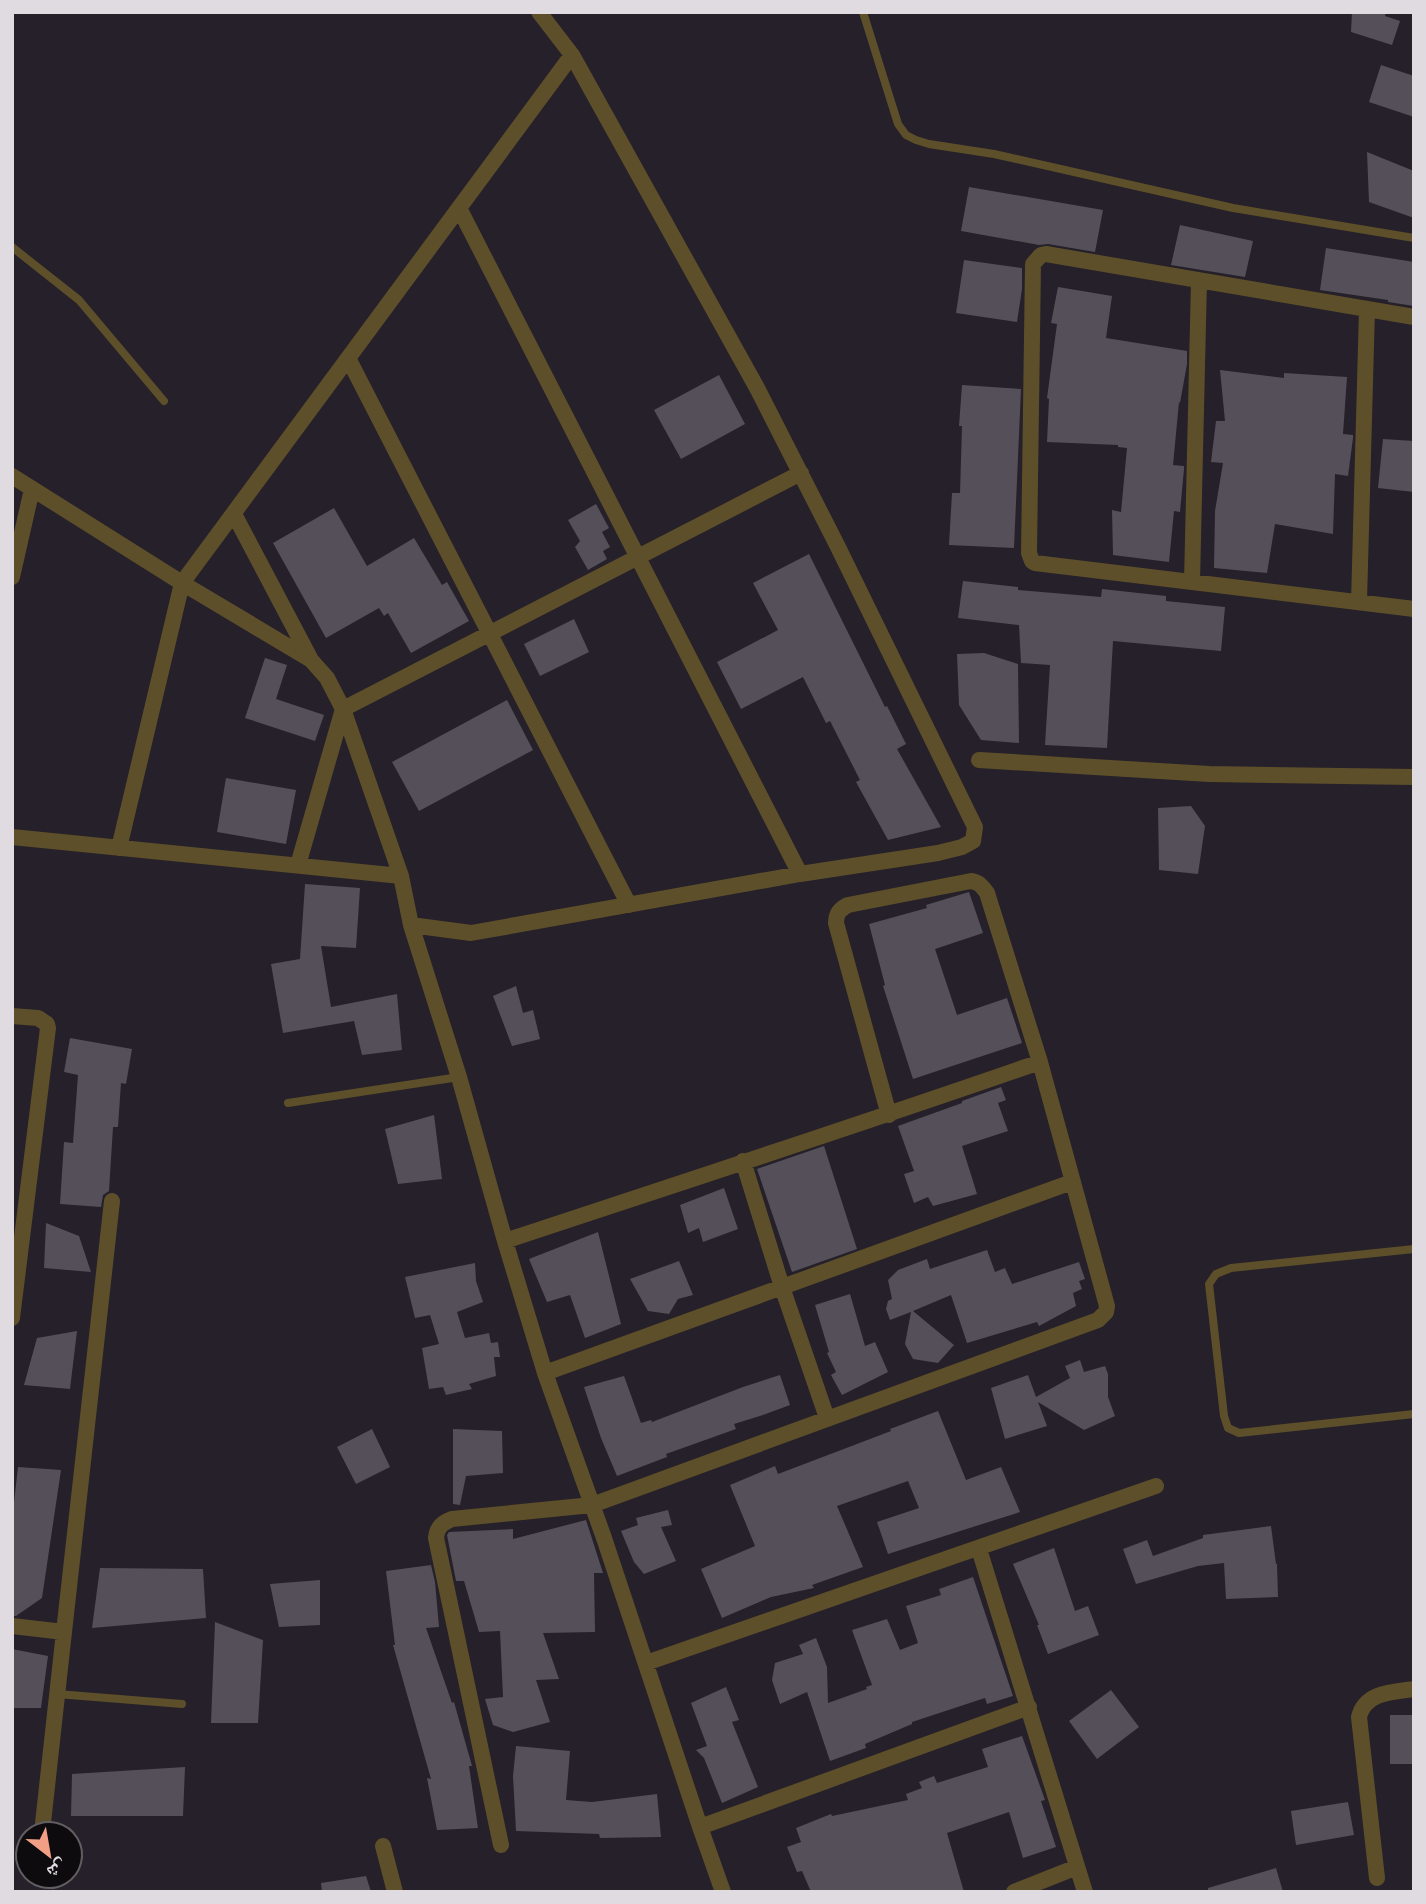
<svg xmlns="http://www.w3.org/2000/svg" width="1426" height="1904" viewBox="0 0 1426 1904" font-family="'PT Sans Narrow','Noto Naskh Arabic',sans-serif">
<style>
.building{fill:#554f59}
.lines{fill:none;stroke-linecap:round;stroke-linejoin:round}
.service{stroke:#5d4f2a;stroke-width:8}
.minor{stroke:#5d4f2a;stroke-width:16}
</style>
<rect width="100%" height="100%" fill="#252029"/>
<!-- building -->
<path class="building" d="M1352 12H1386L1385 16 1400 21 1392 45 1351 32Z
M1381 65 1414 76V117L1369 102Z
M1367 152 1414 171V218L1369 202Z
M969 187 1103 210 1095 252 1048 244 1039 245 961 231Z
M1180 225 1253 241 1245 277 1171 265Z
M1326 248 1414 262V306L1388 302V300L1320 290Z
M964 260 1022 268V289L1017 322 956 313Z
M1058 287 1112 296 1106 338 1187 351V364L1180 403 1179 402 1173 465 1184 466V469L1180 512 1174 511 1169 562 1113 555 1112 510 1121 512 1127 448 1118 447V445L1047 442 1049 399 1047 398 1057 324 1051 323Z
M1220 370 1284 378V373L1347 377 1343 434 1353 435V438L1348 476 1335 474 1333 534 1275 524 1267 573 1214 568 1215 511 1223 463 1211 462 1216 421H1225Z
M719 375 745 424 681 459 654 410Z
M962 385 1021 389 1014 548 949 545 952 493H960L962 426H959Z
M1383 439 1414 441V492L1378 488Z
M596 504 609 528 602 532 610 547 603 551 607 559 588 570 575 547 580 541 568 520Z
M334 508 367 566 414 538 442 585 447 582 469 621 411 653 388 613 384 616 379 608 326 638 273 543Z
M809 554 885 707 887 706 906 744 897 749 941 827 888 840 856 782 860 780 830 721 826 723 803 677 741 709 717 662 778 630 753 583Z
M963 581 1018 587V590L1101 597 1102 589 1166 596V601L1225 607 1221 651 1113 641 1107 748 1045 745 1050 665 1021 663 1019 625 958 618Z
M574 619 589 652 540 676 524 644Z
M984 653 1018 664 1019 743 981 740 959 705 957 654Z
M265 658 287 665 276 699 324 715 315 741 245 718Z
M507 700 533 750 419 811 392 762Z
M226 778 296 790 286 844 217 832Z
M1191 806 1205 826 1198 874 1159 870 1158 808Z
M305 884 360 888 356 948 321 946 331 1007 397 994 402 1050 362 1055 354 1021 283 1033 271 964 300 959Z
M969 892 983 933 935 949 957 1015 1007 998 1022 1043 913 1079 883 986 885 985 869 924 927 908 926 905Z
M516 986 523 1013 533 1010 540 1039 512 1046 493 996Z
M70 1038 132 1049 126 1084 121 1083 118 1127H113L109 1191 103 1195 101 1207 60 1204 64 1142 73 1143 78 1075 64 1072Z
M1001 1087 1006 1100 998 1103 1008 1131 962 1146 977 1194 933 1206 928 1197 914 1203 904 1174 914 1171 898 1126 962 1103V1101Z
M434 1115 442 1179 398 1184 385 1129Z
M824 1146 857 1249 792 1272 757 1169Z
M724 1188 738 1229 703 1242 699 1228 688 1233 680 1205Z
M46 1223 79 1236 91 1272 44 1268Z
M598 1232 621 1324 585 1338 570 1295 547 1302 529 1259Z
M987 1250 995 1272 1005 1268 1012 1284 1079 1262 1085 1279 1079 1281 1082 1289 1073 1293 1076 1306 1039 1326 1037 1322 967 1343 951 1295 913 1311 954 1345 938 1363 913 1359 905 1344 911 1312 890 1320 886 1309 888 1301 892 1299 888 1280 898 1270 927 1259 930 1269Z
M679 1261 693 1295 678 1299 669 1314 648 1311 630 1279Z
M475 1263 476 1281 483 1302 457 1312 465 1338 489 1333 491 1343 498 1342 500 1357H494L496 1376 469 1384 472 1389 446 1395 443 1387 429 1389 422 1348 439 1344 430 1315 415 1318 405 1277Z
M850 1294 865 1346 875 1342 888 1372 842 1395 831 1375 836 1372 827 1353 829 1352 815 1305Z
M77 1331 70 1389 24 1385 37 1338Z
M1080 1360 1084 1372 1105 1366 1108 1374V1397L1115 1416 1084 1430 1038 1402 1047 1426 1005 1439 991 1388 1028 1375 1036 1397 1070 1378 1065 1366Z
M780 1375 790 1405 763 1415 734 1424 736 1429 666 1454 667 1457 617 1476 601 1438 584 1387 624 1376 641 1423 651 1420 652 1422 743 1387Z
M938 1411 966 1480 1001 1467 1020 1512 888 1554 877 1522 919 1508 908 1481 837 1506 863 1567 812 1585 814 1588 771 1597 722 1618 701 1569 755 1546 730 1485 775 1466 778 1474 891 1431 890 1429Z
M372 1429 390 1467 356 1484 337 1447Z
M453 1429 502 1431 503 1473 466 1476 460 1505 453 1504Z
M18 1467 61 1470 42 1598 16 1616H12V1520Z
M668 1510 672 1525 661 1527 676 1561 644 1574 634 1562 621 1531 638 1525 636 1518Z
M586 1520 603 1573H594L595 1632 543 1633 559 1679 536 1680 550 1722 513 1732 493 1725 485 1699 503 1697 500 1631 479 1632 464 1581H456L447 1535 449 1532 513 1529V1539Z
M1271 1526 1276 1564H1277L1278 1597 1226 1599 1224 1563 1198 1566 1136 1584 1123 1549 1147 1540 1153 1556 1203 1538V1535Z
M1054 1548 1075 1611 1088 1606 1099 1635 1048 1654 1037 1625H1039L1013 1564Z
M431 1565 435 1582 439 1627 426 1628 452 1703 454 1702 472 1766H469L478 1828 437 1830 427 1778 431 1779 393 1645H395L386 1571Z
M100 1568 203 1569 206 1618 92 1628Z
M973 1577 1013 1696 987 1704 985 1698 912 1722V1724L865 1744 866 1748 830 1761 807 1692 780 1704 772 1680 775 1663 803 1654 799 1645 816 1638 827 1667 828 1703 867 1689 866 1687 872 1685 852 1630 887 1619 900 1650 918 1643 906 1606 941 1595 939 1589Z
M320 1580V1625L279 1627 270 1584Z
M215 1622 263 1640 258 1723H211Z
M12 1649 48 1656 41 1708H12Z
M726 1687 739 1720 732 1722 758 1787 722 1803 704 1758 696 1750 707 1746 691 1703Z
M1111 1690 1139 1727 1097 1759 1069 1721Z
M1390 1715H1414V1764H1390Z
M1022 1736 1045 1800 1041 1801 1056 1847 1023 1858 1009 1812 947 1833 964 1892H811L802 1871 797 1872 787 1847 801 1842 796 1828 831 1814 832 1816 908 1800 906 1794 922 1788 919 1782 934 1776 937 1783 988 1767 982 1749Z
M516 1746 570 1751 566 1800 592 1802 657 1794 661 1837 600 1838 599 1834 516 1831 513 1776Z
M185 1767 183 1816H71L72 1774Z
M1348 1802 1354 1835 1296 1845 1291 1811Z
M1276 1868 1283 1892H1208V1888Z
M366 1876 371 1892H322L321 1883Z"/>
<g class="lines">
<!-- service -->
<path class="service" d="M863 12 898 124 906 135 916 140 929 144 994 154 1233 208 1414 238
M12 247 79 300 164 401
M288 1103 459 1077
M1414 1249 1231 1268 1216 1274 1209 1284 1224 1416 1228 1428 1239 1433 1414 1414
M57 1694 182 1704"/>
<!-- minor -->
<path class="minor" d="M459 208 800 874
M1414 317 1046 254 1041 255 1033 264 1029 553 1032 561 1035 563 1414 609
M348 358 629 905
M12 476 182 583 311 660 327 678 343 709 401 876 411 925 459 1077 505 1241 545 1373 604 1538 700 1827 723 1892
M234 514 310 658
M12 577 32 489
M1192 582 1199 280
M1359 602 1367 309
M979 760 1209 774 1414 777
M12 837 401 876
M119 848 182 583 572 55
M298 865 343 709 801 473
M411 925 471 933 800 874 938 853 962 847 973 841 975 827 838 547 757 388 572 55 539 12
M12 1016 38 1018 47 1024 48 1028 12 1318
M743 1161 782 1287 827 1418
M505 1241C683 1182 862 1124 1040 1062
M545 1373 1072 1182
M979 1549 1085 1892
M12 1626 64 1632 43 1823
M64 1632 112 1201
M646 1663 1156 1486
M700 1827 1029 1707
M501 1845 436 1538C437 1527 442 1523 452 1519L592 1505 1098 1320 1106 1312 1107 1306 1040 1062 987 893C982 886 979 882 971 881L848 905C840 909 836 913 836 923L889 1115
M383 1846 395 1892
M1377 1878 1359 1717C1365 1692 1392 1692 1414 1689
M1014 1892 1077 1867"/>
</g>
<!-- border -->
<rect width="1426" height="1904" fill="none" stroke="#dfdbe1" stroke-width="28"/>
<!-- north arrow -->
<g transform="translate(49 1855) rotate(149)"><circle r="33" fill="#0d0b0e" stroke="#615e62" stroke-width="2"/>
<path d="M0-5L12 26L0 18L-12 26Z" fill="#f39f85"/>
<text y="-10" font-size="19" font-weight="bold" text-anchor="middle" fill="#dfdbe1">ش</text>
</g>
</svg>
